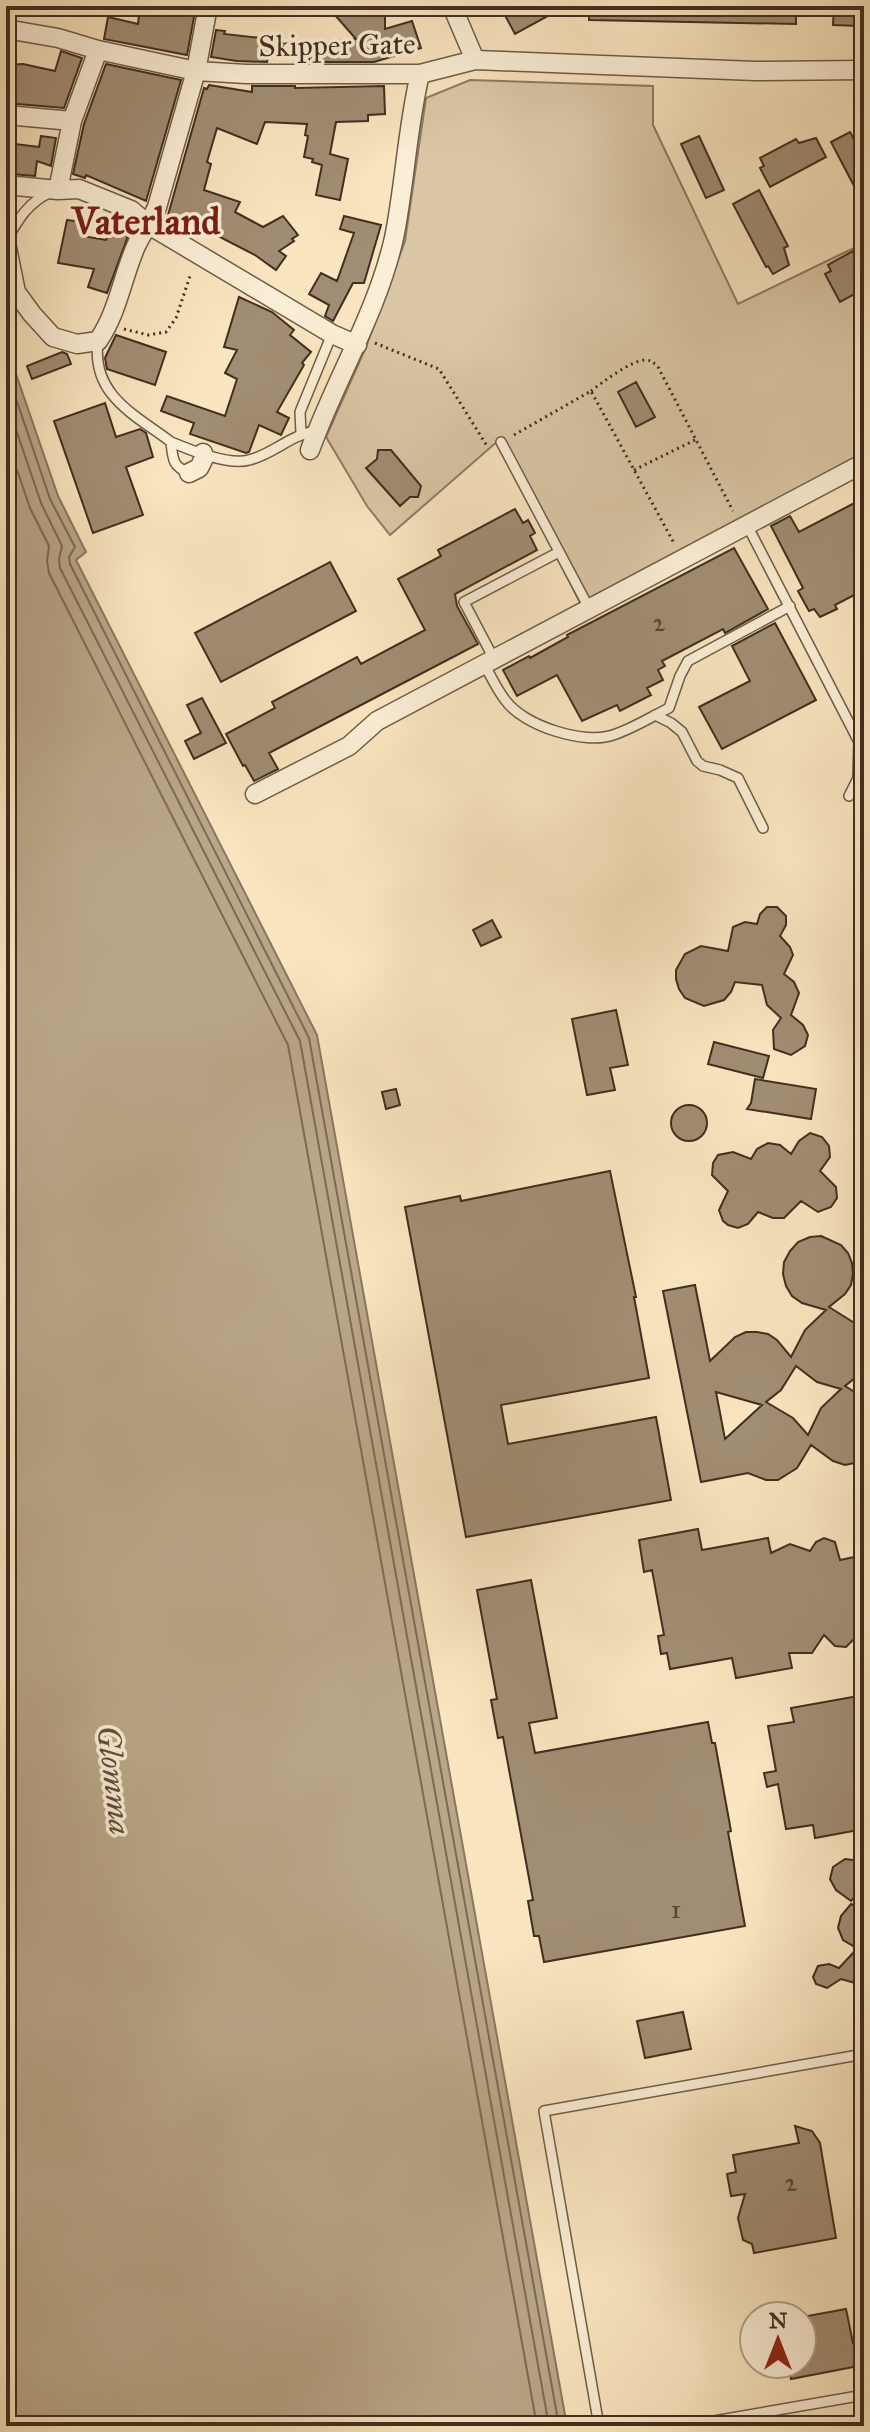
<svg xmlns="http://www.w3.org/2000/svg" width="870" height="2432" viewBox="0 0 870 2432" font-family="'IM FELL Great Primer',serif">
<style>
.green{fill:#dac6a5;stroke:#8e7a62;stroke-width:2}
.water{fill:#baa789;stroke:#8a775f;stroke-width:2}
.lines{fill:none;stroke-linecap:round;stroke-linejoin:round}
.shore{stroke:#7e6a54;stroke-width:2}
.building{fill:#a18d73;stroke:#412e1f;stroke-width:2;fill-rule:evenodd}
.service-casing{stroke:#6f5c47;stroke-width:12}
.minor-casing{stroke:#6f5c47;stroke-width:21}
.path{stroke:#412e1f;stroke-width:3;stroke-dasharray:2 4;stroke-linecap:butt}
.service{stroke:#fbeed6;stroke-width:9}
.minor{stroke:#fbeed6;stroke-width:18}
.labels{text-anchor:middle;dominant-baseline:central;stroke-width:7;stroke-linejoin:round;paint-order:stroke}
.number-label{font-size:26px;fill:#594634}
.street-label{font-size:30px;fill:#412e1f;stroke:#fbeed6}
.water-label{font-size:32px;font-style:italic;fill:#5f4c3a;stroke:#fbeed6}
.district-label{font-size:38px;font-weight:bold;fill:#7a1f14;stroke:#fbeed6}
</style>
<rect width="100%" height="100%" fill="#f9e5c0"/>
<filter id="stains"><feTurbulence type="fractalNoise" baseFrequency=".0025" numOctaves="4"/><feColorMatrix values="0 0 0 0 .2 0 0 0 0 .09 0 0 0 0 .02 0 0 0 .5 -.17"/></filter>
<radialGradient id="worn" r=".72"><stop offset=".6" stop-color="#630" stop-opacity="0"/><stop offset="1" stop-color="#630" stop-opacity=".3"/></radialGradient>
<!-- green -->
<path class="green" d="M470 80 653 86V125L738 304 864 243V464L584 611 499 440 390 535 367 506 326 437 366 347 405 241 426 98Z"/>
<!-- water -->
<path class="water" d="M6 345 58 496 86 552 76 560 317 1035 567 2426H6Z"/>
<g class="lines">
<!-- shore -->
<path class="shore" d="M6 369 50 499 75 547 69 557 70 564 309 1038 559 2426
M6 400 41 503 62 546 59 559 60 568 300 1041 549 2426
M6 438 30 508 49 546 47 561 49 573 288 1045 537 2426"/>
</g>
<!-- building -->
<path class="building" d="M140 6H196L187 55 104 39 108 17 138 24Z
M327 6H385V29L412 21 421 48 374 62H309V47L329 46V42L356 39Z
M500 6H566L515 34Z
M590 6H796V24L589 20Z
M834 6H861L860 26 833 25Z
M216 30 225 31 224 34 271 39 267 62 237 61 211 57Z
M61 51 82 58 64 108 6 103V70L8 65 23 64 55 71Z
M106 64 181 80 146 201 86 175 85 178 73 174 84 124Z
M209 85 252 92V86H295V88L384 86 385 114 368 115V121L336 122 330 154 348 159 340 200 316 195 322 165 312 162 313 159 304 157 308 136 305 135 307 124 265 122 257 144 217 128 207 162 211 164 204 190 240 202 235 212 263 227 283 216 298 235 292 239 294 241 279 251 286 256 276 270 255 255 193 223 168 215 204 88 207 89Z
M850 132 856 143 864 140V205L831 142Z
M41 136 56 138 51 166 37 161 35 176 12 174 11 153 6 151V143L39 147Z
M699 136 724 190 706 198 681 144Z
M816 138 826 157 770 187 760 168 764 166 760 158 796 139 799 143Z
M759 190 788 246 784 248 789 265 773 274 768 266 766 267 733 204Z
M344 216 381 225 364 283H353L333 321 325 316 329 305 309 294 321 273 337 281 354 233 340 229Z
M67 220 83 222 82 236 106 240 110 230 128 236 107 293 88 287 94 269 58 263Z
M853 251 856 258 864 254V289L840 302 825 274 831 271 828 265Z
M239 297 272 312 294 330 290 335 311 352 302 363 304 365 277 412 289 418 281 435 259 425 249 452 246 453 190 434 194 423 161 411 167 396 225 416 237 379 225 373 237 350 224 347Z
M116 335 166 352 155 385 107 369 105 358Z
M62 352 67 354 71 364 32 379 27 366Z
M636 382 655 417 636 427 618 392Z
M105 403 116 437 140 429 146 433 153 457 126 467 143 515 93 533 54 421Z
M378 450H391L421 486 418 497H410L400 506 366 468 377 459Z
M864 498V590L835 605 837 609 820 617 814 609 809 611 798 591 803 588 771 526 790 516 799 532Z
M515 509 523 523 528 520 535 533 530 536 537 550 455 594 457 606 478 644 269 753 278 769 254 781 245 765 243 766 226 734 275 708 272 702 357 657 361 664 425 630 398 579 441 556 438 550Z
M734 548 768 609 725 633 723 629 662 661 665 666 658 670 663 680 647 688 651 695 620 711 617 705 582 721 557 675 517 696 503 670 529 656 530 658 568 637 567 635Z
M330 562 356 611 221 682 195 633Z
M775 623 816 700 722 749 699 707 750 681 732 646Z
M202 698 226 743 194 759 185 741 201 733 187 705Z
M767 907H777L786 916V925L780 936 790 947 793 955 784 974 794 982 799 993 791 1015 803 1025 808 1035 805 1046 791 1055 774 1049 773 1030 781 1018 767 1005 762 985 735 982 731 992 724 1000 704 1006 685 998 679 989 676 979V970L685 954 701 946 728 951 733 927 745 922 757 924 760 914Z
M492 920 501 937 481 946 473 930Z
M616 1010 628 1065 610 1068 615 1090 587 1095 572 1019Z
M714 1042 769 1056 763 1078 708 1064Z
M755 1079 816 1089 811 1119 747 1109 751 1103Z
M396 1089 400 1105 386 1109 382 1092Z
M671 1123a18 18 0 1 1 36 0a18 18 0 1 1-36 0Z
M810 1133 822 1137 829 1146 830 1157 820 1171 836 1187 837 1198 831 1207 818 1212 801 1201 784 1218H773L758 1212 748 1224 738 1228 728 1225 723 1221 719 1210 728 1191 712 1175 713 1163 718 1155 733 1152 751 1159 757 1149 768 1143 780 1145 791 1154 799 1141Z
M610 1171 636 1297H634L649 1378 501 1405 508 1444 656 1417 671 1500 466 1537 405 1207 460 1196 461 1201Z
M821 1236 841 1245 848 1253 852 1263 853 1274 851 1285 845 1294 829 1307 856 1324 864 1333V1367L860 1374 845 1386 864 1398V1461L845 1465 833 1461 811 1445 797 1468 778 1480H766L748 1473 701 1482 663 1291 695 1285 710 1361 735 1337 746 1332H757L768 1334 777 1340 791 1357 805 1330 826 1310 802 1303 792 1296 786 1286 783 1274 784 1262 790 1251 798 1242 810 1237ZM796 1366 817 1382 841 1389 821 1408 808 1435 793 1418 766 1402 781 1390ZM716 1392 762 1405 725 1439Z
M698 1529 702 1550 768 1538 771 1553 790 1544 810 1551 816 1542 824 1538 835 1542 840 1560 864 1555V1629L846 1647 835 1646 824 1635 812 1653H789L792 1668 736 1678 732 1658 670 1669 667 1653 661 1654 658 1636 664 1635 652 1570 644 1572 639 1540Z
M531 1580 557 1718 529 1723 535 1753 708 1722 712 1743H715L731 1831 728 1832 745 1926 544 1962 539 1936H534L528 1901 533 1900 503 1737 498 1738 491 1700 497 1699 477 1590Z
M864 1695V1829L815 1838 813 1825 786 1829 778 1784 767 1787 764 1773 776 1771 768 1726 794 1722 791 1708Z
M845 1859 853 1860 864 1867V1887L851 1901 836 1890 830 1879 833 1867Z
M851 1904 864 1910V1942L855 1947 843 1940 838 1928 841 1916Z
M853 1953 864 1964V1978L855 1983 841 1979 827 1988 816 1984 813 1977 818 1966 829 1964 839 1968Z
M683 2012 691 2049 645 2058 637 2021Z
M795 2126 812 2131 820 2143 836 2238 754 2253 752 2244 743 2240 738 2218 745 2194 731 2196 727 2174 736 2172 733 2155 799 2143Z
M846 2309 853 2343 864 2341V2365L791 2379 788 2364H802V2317Z"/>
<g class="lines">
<!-- service casing -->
<g class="service-casing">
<path id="service" d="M6 241C18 220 28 202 51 192
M98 341C91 395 134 414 171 442 173 459 172 466 189 473
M301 433 300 412 332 334
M171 442C190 450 229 466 249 460 274 454 291 434 317 431
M501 442 589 608
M747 525 859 742 858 778 849 796
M494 659 464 602 559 552
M484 664C491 676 497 690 506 701 524 726 585 745 613 735 632 729 651 717 669 708L680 676 688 661 790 606
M655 715 671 723 682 732 697 761 703 766 720 770 738 778 763 828
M599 2426 544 2111 864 2054
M685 2426 864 2395"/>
</g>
<!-- minor casing -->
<g class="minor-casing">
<path id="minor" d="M452 6 475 60
M6 29 58 38 98 50 196 71 246 74H420L475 60 755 71 864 70
M6 115 72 121
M6 185 58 190 79 189 131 210 149 225 332 334 357 345
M58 190 72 121 98 50
M6 243 16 292 32 314 53 337 77 344 98 341C118 312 122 278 136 246 142 233 151 221 157 207L196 71 208 6
M310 450C336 378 377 313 394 238 405 184 407 128 420 74
M189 473 199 468 204 458 203 453
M255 794 349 746 377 721 864 463"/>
</g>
<!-- path -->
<path class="path" d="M124 329 148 335 166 332 176 318 191 273
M375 343 439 369 487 446
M591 391C603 382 630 361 645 360 650 360 652 362 657 365L733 511
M514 435 591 391 675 545
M634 470 695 440"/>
<!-- service -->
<use href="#service" class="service"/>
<!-- minor -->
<use href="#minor" class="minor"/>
</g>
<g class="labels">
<!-- number labels -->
<g class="number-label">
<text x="659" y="622">2</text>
<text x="676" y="1909">1</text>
<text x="791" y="2182">2</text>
</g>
<!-- street labels -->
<g class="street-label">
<text transform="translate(337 45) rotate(-1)">Skipper Gate</text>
</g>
<!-- water labels -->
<g class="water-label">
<text transform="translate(114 1780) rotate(83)">Glomma</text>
</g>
<!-- district labels -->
<g class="district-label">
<text x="146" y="221">Vaterland</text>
</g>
</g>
<!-- margin -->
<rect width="870" height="2432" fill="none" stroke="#f9e5c0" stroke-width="32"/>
<rect x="8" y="8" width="854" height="2416" fill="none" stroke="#412e1f" stroke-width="4"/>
<rect x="16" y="16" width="838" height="2400" fill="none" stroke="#412e1f" stroke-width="2"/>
<!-- north arrow -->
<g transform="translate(778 2340)"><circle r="38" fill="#fbeed6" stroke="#b1a18d" stroke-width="2"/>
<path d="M0-6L14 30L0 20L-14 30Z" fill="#8f2418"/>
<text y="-12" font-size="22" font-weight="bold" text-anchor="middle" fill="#412e1f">N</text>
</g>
<rect width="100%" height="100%" filter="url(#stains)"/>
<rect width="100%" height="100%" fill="url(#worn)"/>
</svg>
